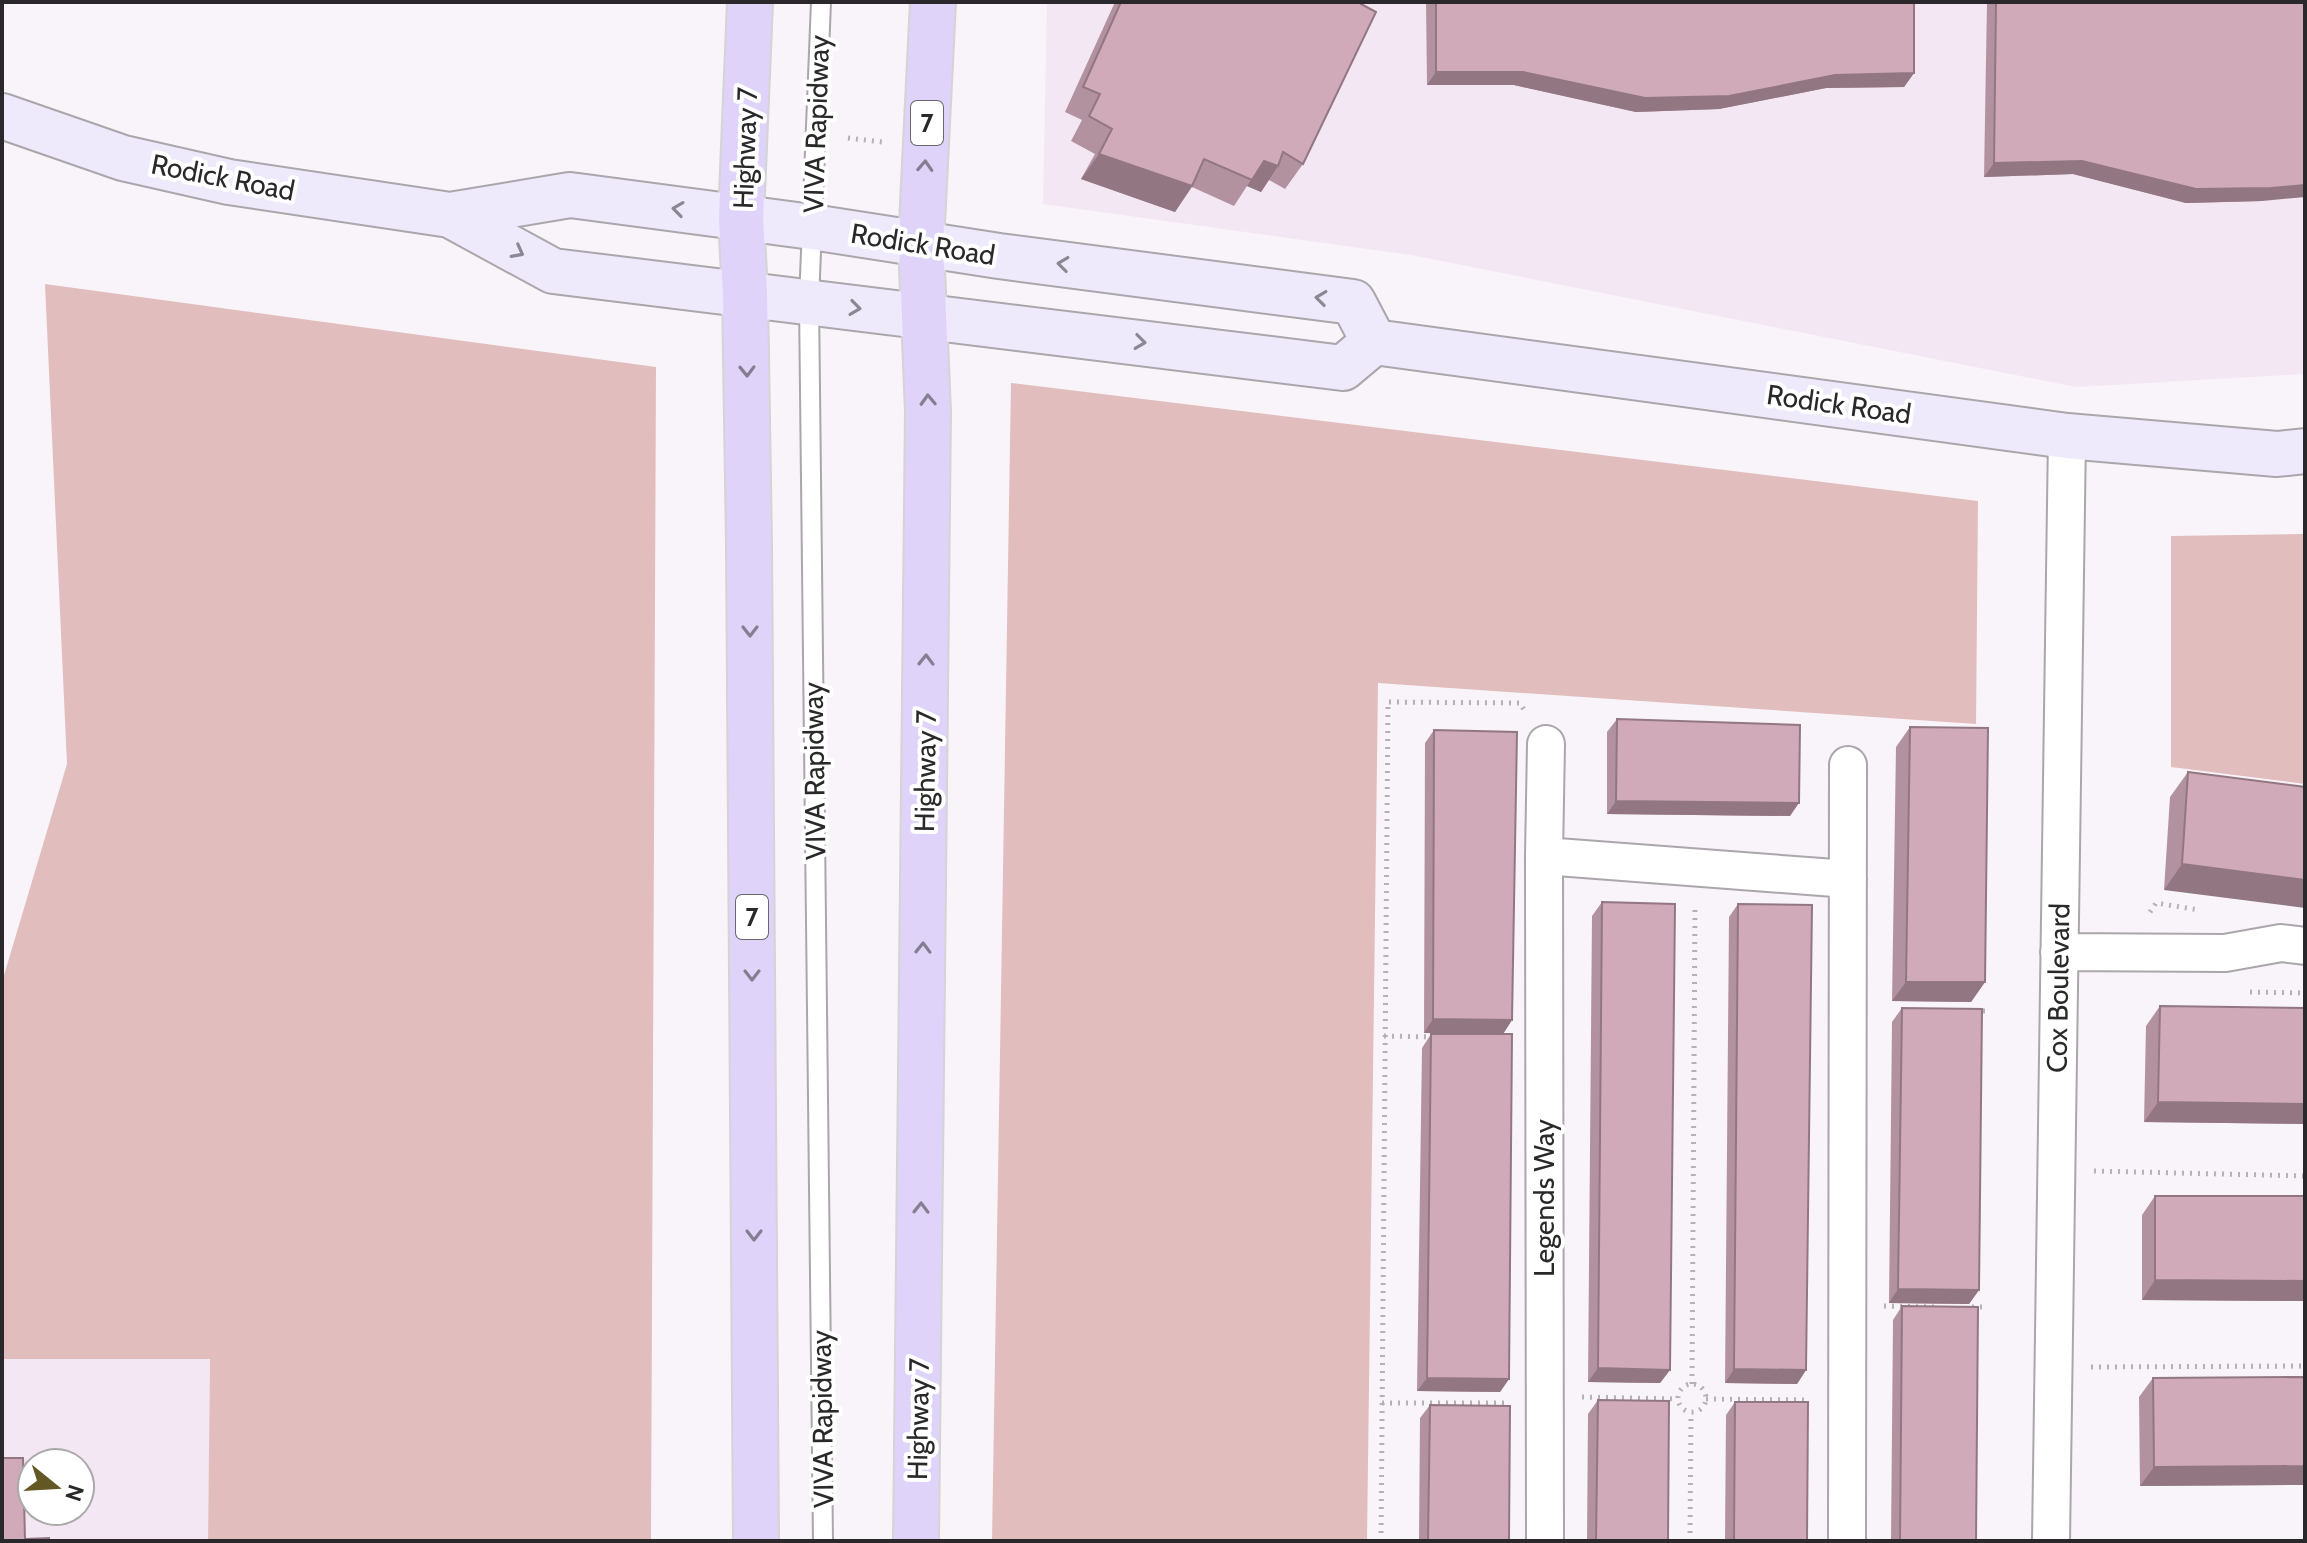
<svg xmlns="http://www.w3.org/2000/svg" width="2307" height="1543" viewBox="0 0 2307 1543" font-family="Cabin,sans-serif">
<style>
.built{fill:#f3e7f3;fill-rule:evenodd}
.green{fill:#e1bdbd}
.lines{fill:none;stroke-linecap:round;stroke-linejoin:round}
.lane-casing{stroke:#aba6ab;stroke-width:22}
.street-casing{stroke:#aba6ab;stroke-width:40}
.secondary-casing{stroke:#aba6ab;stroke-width:48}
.primary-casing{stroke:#d4d4d4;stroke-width:48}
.path{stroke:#b4b0b4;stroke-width:5;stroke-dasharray:2 6;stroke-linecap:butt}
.lane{stroke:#fff;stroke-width:18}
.street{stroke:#fff;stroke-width:36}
.secondary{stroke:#efe9fc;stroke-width:44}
.primary{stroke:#dfd3f9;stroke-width:44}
.wall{fill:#b3929f}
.shaded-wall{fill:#927782}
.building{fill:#d0aab9;stroke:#927782;stroke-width:2}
.oneway{stroke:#847e92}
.oneway2{stroke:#8c8893}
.labels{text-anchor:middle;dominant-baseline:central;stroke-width:8;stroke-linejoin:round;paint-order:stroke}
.shield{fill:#fff;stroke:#6a686a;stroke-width:2}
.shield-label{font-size:26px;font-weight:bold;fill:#2a282a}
.street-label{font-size:28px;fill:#2a282a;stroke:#fff}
</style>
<rect width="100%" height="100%" fill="#f9f4f9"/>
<!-- built -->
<path class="built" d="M1047 2H2305V374L2076 387 1411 255 1043 204Z
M2 1359H210L208 1541H2ZM32 1463H80V1511H32Z"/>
<!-- green -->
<path class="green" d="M45 284 656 367 651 1541H208L210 1359H2V982L67 764Z
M1011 383 1978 501 1976 724 1378 683 1367 1541H992Z
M2305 534V784L2171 767V536Z"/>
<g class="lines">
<!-- lane casing -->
<g class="lane-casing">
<path id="lane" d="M821 2 809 301 823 1541"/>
</g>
<!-- street casing -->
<g class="street-casing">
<path id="street" d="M1544 856 1848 879
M2059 952 2225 953 2281 943 2305 946
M1545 1541 1544 856 1546 744
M1847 1541 1848 765
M2051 1541 2067 436"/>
</g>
<!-- secondary casing -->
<g class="secondary-casing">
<path id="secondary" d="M2 116 123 158 229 182 450 215 570 195 812 227 999 256 1353 302 1374 342
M450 215 553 271 1343 368 1374 342 2067 436 2277 454 2305 451"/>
</g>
<!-- primary casing -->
<g class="primary-casing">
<path id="primary" d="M750 2 741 218 745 293 749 544 756 1541
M916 1541 928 412 921 244 933 2"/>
</g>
<!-- path -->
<path class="path" d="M848 138 882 142
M2150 912 2156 903 2199 910
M2250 992 2305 993
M1975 1011H1990
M1384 1036 1435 1037
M2094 1171 2305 1176
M1884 1306 1934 1307
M1972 1307H1987
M2091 1367 2305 1366
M1692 1384 1695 905
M1678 1398a14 14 0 1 1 28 0a14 14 0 1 1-28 0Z
M1582 1397 1678 1399
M1706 1399 1810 1400
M1382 1403H1505
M1381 1541 1388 702 1520 703 1526 713
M1690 1541 1691 1413"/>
<!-- lane -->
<use href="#lane" class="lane"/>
<!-- street -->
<use href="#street" class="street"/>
<!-- secondary -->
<use href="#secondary" class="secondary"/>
<!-- primary -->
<use href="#primary" class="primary"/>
</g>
<!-- wall -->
<path class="wall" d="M1115 2H1362L1303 164 1285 189 1269 180 1261 192 1247 186 1234 206 1192 187 1175 212 1081 179 1095 154 1071 141 1082 120 1065 112Z
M1426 2H1914V73L1904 87 1826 88 1719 109 1636 112 1514 85H1427Z
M1987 2H2305L2262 201 2186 203 2073 174 1984 177Z
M1617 719 1790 816 1607 814V732Z
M1910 727 1985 982 1971 1002 1892 1001 1896 747Z
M1434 730 1512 1020 1503 1034 1424 1033 1425 743Z
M2188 772 2305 787 2164 890 2170 797Z
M1602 902 1670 1370 1660 1383 1588 1382 1592 916Z
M1738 904 1806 1370 1797 1384 1725 1383 1729 917Z
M2160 1006 2305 1008V1124L2144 1122 2146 1026Z
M1902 1008 1979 1290 1969 1304 1889 1303 1892 1022Z
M1431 1034 1509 1379 1500 1392 1417 1391 1422 1048Z
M2155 1196H2305V1301L2142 1300V1215Z
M1902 1306 1976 1541H1891L1893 1320Z
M2305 1377V1485L2140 1486 2139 1397 2153 1378Z
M1598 1400 1668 1541H1587L1588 1414Z
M1735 1402 1807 1541H1725L1726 1415Z
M1430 1405 1509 1541H1419L1420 1418Z"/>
<!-- shaded-wall -->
<path class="shaded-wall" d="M1436 72 1835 75 1914 73 1904 87 1826 88 1719 109 1636 112 1514 85H1427Z
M1099 154 1192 186 1175 212 1081 179Z
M1264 161 1278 166 1261 192 1247 186Z
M2082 161 2305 185V197L2262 201 2186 203 2073 174 1984 177 1994 163Z
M1616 801 1799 803 1790 816 1607 814Z
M2182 864 2305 880V908L2164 890Z
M1906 982H1985L1971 1002 1892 1001Z
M1433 1019 1512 1020 1503 1034 1424 1033Z
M2158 1102 2305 1104V1124L2144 1122Z
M2155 1280 2305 1281V1301L2142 1300Z
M1898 1289 1979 1290 1969 1304 1889 1303Z
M1598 1368 1670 1370 1660 1383 1588 1382Z
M1734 1369 1806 1370 1797 1384 1725 1383Z
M1427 1378 1509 1379 1500 1392 1417 1391Z
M2305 1466V1485L2140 1486 2154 1467Z"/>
<!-- building -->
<path class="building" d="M1121 2H1362L1361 4 1376 12 1303 164 1283 152 1278 166 1264 161 1252 180 1204 159 1192 186 1099 154 1112 129 1089 116 1100 94 1083 87Z
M1436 2H1914V73L1835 75 1729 96 1645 98 1523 72H1436Z
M1996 2H2305V185L2271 188 2196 189 2082 161 1994 163Z
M1617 719 1800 725 1799 803 1616 801Z
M1910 727 1988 728 1985 982H1906Z
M1434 730 1517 732 1512 1020 1433 1019Z
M2188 772 2305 787V880L2182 864Z
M1602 902 1675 904 1670 1370 1598 1368Z
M1738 904 1812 905 1806 1370 1734 1369Z
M2160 1006 2305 1008V1104L2158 1102Z
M1902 1008 1982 1009 1979 1290 1898 1289Z
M1431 1034H1512L1509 1379 1427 1378Z
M2155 1196H2305V1281L2155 1280Z
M1902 1306 1978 1307 1976 1541H1900Z
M2305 1377V1466L2154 1467 2153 1378Z
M1598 1400 1669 1401 1668 1541H1596Z
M1735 1402H1808L1807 1541H1734Z
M1430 1405 1510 1406 1509 1541H1428Z
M2 1458H23L25 1539 49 1538V1541H2Z"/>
<!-- one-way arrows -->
<defs><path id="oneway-chevron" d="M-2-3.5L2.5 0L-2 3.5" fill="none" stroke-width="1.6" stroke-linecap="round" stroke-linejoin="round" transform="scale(2)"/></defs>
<g class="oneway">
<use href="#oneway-chevron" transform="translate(925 166) rotate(-87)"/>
<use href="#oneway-chevron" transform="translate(747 371) rotate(89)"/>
<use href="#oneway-chevron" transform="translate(928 400) rotate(-92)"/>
<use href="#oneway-chevron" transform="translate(750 631) rotate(90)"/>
<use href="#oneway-chevron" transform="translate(926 660) rotate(-89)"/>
<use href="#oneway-chevron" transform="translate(923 948) rotate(-89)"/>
<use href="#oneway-chevron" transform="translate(752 975) rotate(90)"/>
<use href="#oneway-chevron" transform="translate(921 1208) rotate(-89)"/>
<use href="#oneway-chevron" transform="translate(754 1235) rotate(90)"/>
</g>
<g class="oneway2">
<use href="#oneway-chevron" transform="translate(678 209) rotate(-172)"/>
<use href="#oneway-chevron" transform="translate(518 252) rotate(28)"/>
<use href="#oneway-chevron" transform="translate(1063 264) rotate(-173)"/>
<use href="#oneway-chevron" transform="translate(1321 298) rotate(-173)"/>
<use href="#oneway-chevron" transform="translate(855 308) rotate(8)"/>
<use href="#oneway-chevron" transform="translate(1140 342) rotate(7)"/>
</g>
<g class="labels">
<!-- shield labels -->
<g class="shield">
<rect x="911" y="101" width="32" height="44" rx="6"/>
<rect x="736" y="895" width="32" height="44" rx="6"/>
</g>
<g class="shield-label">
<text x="927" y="123">7</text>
<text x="752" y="917">7</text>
</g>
<!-- street labels -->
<g class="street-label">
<text transform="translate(816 124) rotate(-88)">VIVA Rapidway</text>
<text transform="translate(745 148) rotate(-88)">Highway 7</text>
<text transform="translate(223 177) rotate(11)">Rodick Road</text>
<text transform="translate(923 244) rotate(9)">Rodick Road</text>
<text transform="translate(1839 404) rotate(8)">Rodick Road</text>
<text transform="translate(814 771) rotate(-91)">VIVA Rapidway</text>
<text transform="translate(925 771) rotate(-89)">Highway 7</text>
<text transform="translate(2058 988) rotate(-89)">Cox Boulevard</text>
<text transform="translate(1544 1198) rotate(-90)">Legends Way</text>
<text transform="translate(822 1419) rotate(-91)">VIVA Rapidway</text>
<text transform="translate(918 1419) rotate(-89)">Highway 7</text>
</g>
</g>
<!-- border -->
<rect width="2307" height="1543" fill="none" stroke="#2a282a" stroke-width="8"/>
<!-- north arrow -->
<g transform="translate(56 1487) rotate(108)"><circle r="38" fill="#ffffff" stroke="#aaa9aa" stroke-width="2"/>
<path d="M0-6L14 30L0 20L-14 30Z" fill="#635825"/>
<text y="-12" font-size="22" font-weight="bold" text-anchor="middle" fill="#2a282a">N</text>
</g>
</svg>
